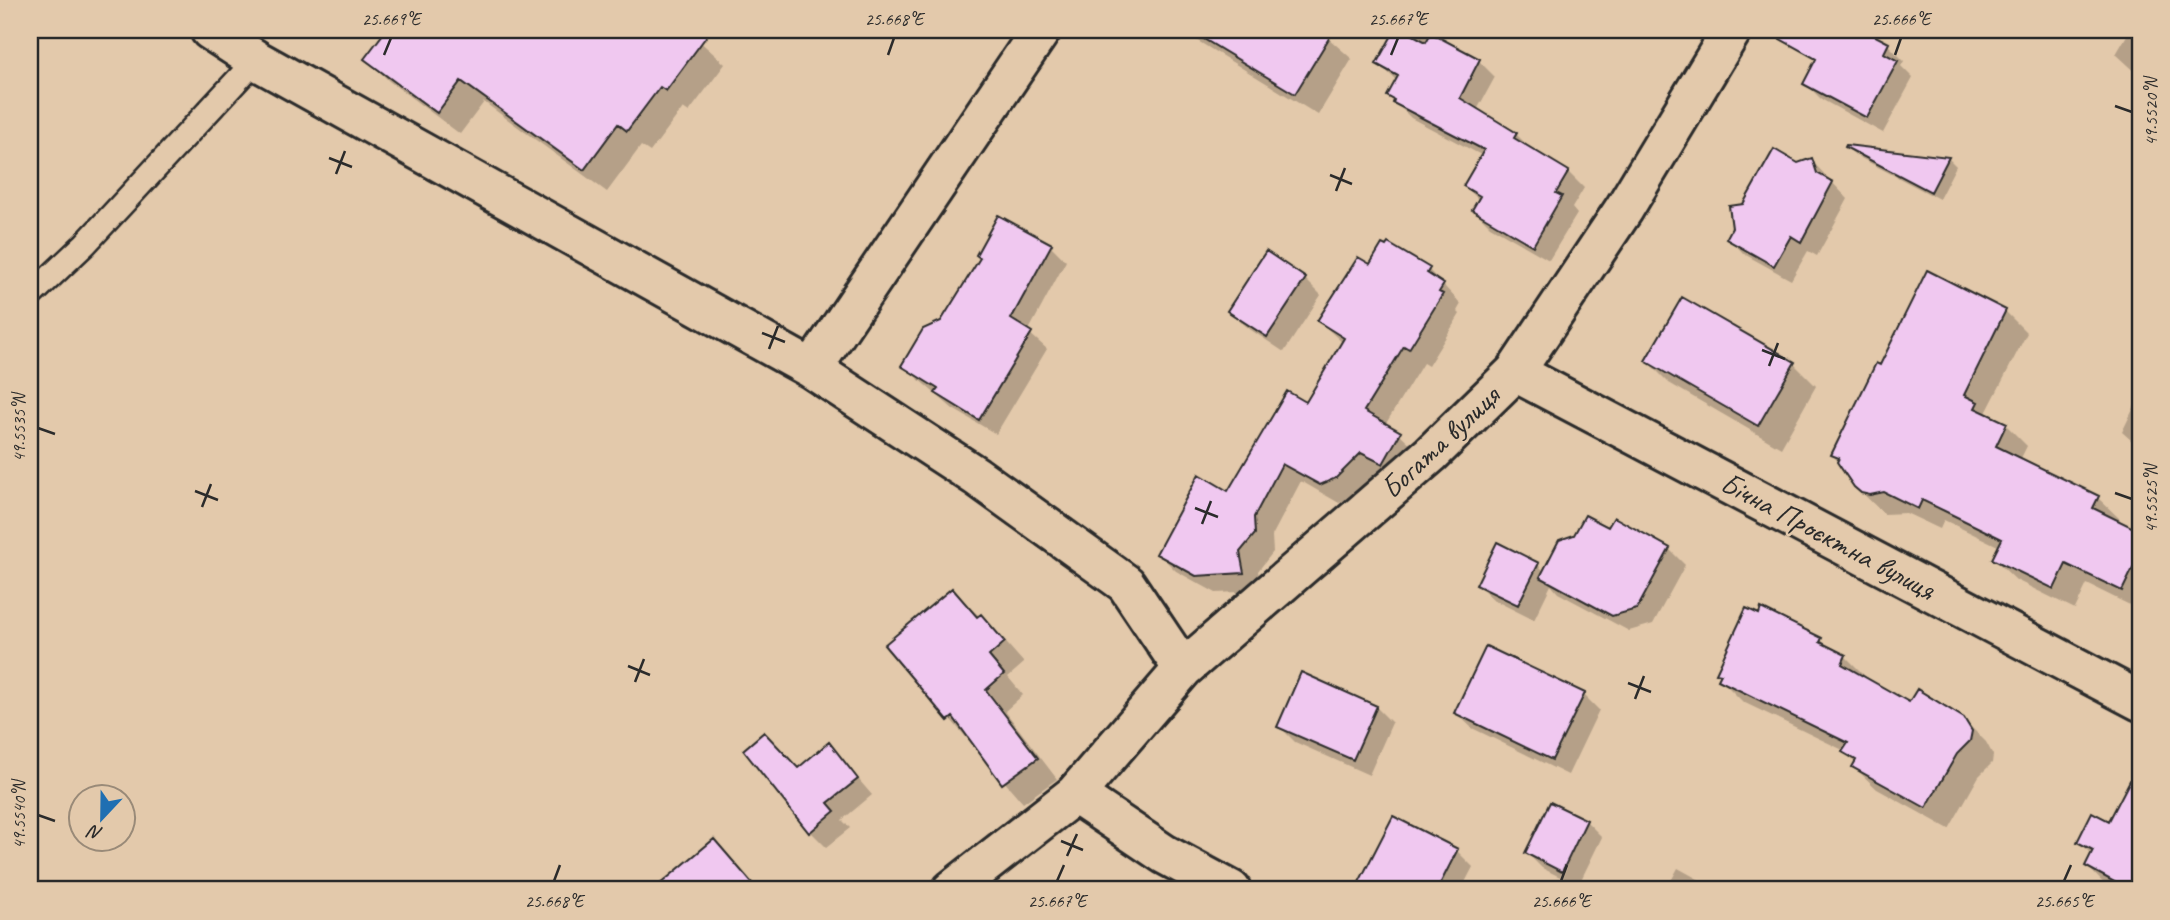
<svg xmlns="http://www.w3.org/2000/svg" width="2170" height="920" viewBox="0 0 2170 920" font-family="Caveat,sans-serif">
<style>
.shadow{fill:#0003}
.building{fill:#f0c8f0;stroke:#2b2b2b;stroke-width:2}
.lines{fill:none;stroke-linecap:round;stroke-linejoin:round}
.service-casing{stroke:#2b2b2b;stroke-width:28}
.minor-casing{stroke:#2b2b2b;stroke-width:44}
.service{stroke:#e3c9ab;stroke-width:23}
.minor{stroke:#e3c9ab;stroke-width:38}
.ticks{fill:none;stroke:#2b2b2b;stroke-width:2.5}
.labels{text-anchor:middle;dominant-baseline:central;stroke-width:5;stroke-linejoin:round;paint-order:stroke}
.street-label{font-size:30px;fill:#2b2b2b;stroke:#e3c9ab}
.neatline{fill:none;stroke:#2b2b2b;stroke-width:2.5}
.ticks-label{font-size:18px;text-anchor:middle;fill:#2b2b2b}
</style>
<rect width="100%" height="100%" fill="#e3c9ab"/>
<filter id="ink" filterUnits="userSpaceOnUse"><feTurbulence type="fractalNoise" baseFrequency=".0143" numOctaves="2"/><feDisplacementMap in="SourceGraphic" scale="14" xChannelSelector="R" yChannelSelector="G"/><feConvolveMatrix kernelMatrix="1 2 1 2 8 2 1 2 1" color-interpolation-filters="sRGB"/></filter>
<g filter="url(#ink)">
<!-- shadow -->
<path class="shadow" d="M388 30H590L601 38 607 30H687L725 64 689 112 683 108 650 152 641 146 607 192 484 102 460 134 389 81 367 59Z
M1180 30H1319L1352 59 1318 115Z
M1397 30H1420L1479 61 1495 77 1477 110 1516 134 1532 150 1568 172 1584 188 1572 208 1577 214 1549 260 1490 226 1474 210 1480 201 1465 186 1483 156 1411 118 1389 96 1397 81 1379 64Z
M1834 30H1861L1888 45 1904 61 1901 66 1913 78 1883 133 1821 99 1805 83Z
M2130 30H2140V76L2116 54Z
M1847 147 1948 158 1956 166 1939 199 1855 155Z
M1811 160 1848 199 1817 256 1808 251 1791 280 1744 254 1729 238 1744 205 1798 164Z
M1050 245 1066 261 1028 332 1047 349 996 434 953 409 903 366 942 322Z
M1389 245 1429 270 1461 304 1457 311 1460 314 1428 366 1423 363 1385 425 1400 434 1419 452 1402 481 1380 470 1354 496 1339 503 1301 481 1272 536 1273 552 1258 571 1262 591 1216 593 1176 571 1158 553 1229 493 1306 405 1343 343 1319 321Z
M2140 262V277L2135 272Z
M1305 279 1321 295 1284 352 1245 326 1229 311Z
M2005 311 2027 333 1986 413 2006 425 2027 446 2020 460 2098 498 2120 519 2118 522 2140 533V610L2087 584 2075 609 2016 580 1994 559 2000 547 1944 520 1940 529 1906 513 1884 514 1855 486 1833 455 1880 368Z
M1647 361 1794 364 1816 386 1781 448 1669 383Z
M2140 395V448L2122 432Z
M1609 529 1669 549 1685 565 1653 624 1629 631 1558 593 1551 585 1534 620 1494 600 1478 585 1537 564 1545 572Z
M952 590 1001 637 1024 663 1008 677 1023 695 1005 711 1057 779 1023 803 886 645Z
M1821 640 1831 649 1845 656 1868 679 1910 704 1963 719 1986 742 1993 755 1992 763 1979 776 1949 829 1877 789 1854 767 1856 764 1845 751 1743 702 1720 679 1718 672Z
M1584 695 1599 710 1568 775 1472 728 1456 713Z
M1376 707 1392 723 1369 775 1295 742 1279 726Z
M829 745 872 795 842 820 850 828 826 847 810 831Z
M2123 798 2140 807V890L2109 889 2087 866 2093 855 2079 841 2110 824Z
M1586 821 1602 837 1578 886 1542 868 1527 853Z
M714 842 759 890H656Z
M1457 851 1473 867 1461 890H1369L1361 883Z
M1678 868 1707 884 1714 890H1666Z"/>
<!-- building -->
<path class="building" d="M386 30H711L666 91 660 87 627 131 618 124 584 170 461 81 437 113 364 59Z
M1189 30H1334L1295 94Z
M1395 30H1404L1426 42 1431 33 1480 59 1460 98 1517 133 1514 138 1569 171 1556 193 1562 196 1533 246 1472 210 1480 196 1463 186 1484 150 1393 103 1394 100 1387 96 1398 76 1376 64Z
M1764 30H1864L1889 43 1884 53 1898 61 1867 118 1803 84 1816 59Z
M1846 145 1949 157 1931 192 1845 147Z
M1774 149 1798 163 1812 158 1817 173 1833 182 1801 242 1791 236 1774 266 1726 239 1732 228 1729 206 1743 204Z
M998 215 1052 244 1011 319 1032 332 979 420 935 393 938 389 901 366 923 329 941 321 980 258 976 255Z
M1388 243 1430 268 1427 273 1444 284 1439 292 1443 294 1409 349 1404 346 1364 411 1401 432 1383 464 1361 453 1336 478 1320 485 1282 464 1254 517 1255 534 1240 552 1244 573 1196 576 1156 554 1199 474 1228 491 1287 391 1306 402 1344 338 1317 321 1358 257 1370 264 1382 244 1386 246Z
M1266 251 1306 278 1267 337 1227 311Z
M1927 270 2006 310 1964 395 1978 402 1975 408 2007 423 1996 446 2099 496 2093 508 2140 531V554L2122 591 2066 564 2054 589 1992 559 2002 539 1922 500 1918 509 1884 492 1870 495 1861 493 1854 487 1837 462 1839 458 1831 455 1876 363 1880 365Z
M1682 297 1795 362 1758 426 1645 361Z
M1585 515 1608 527 1614 517 1670 548 1637 609 1612 616 1540 577 1559 540 1574 535Z
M1497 542 1539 563 1518 605 1476 585Z
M952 588 977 617 981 614 1005 642 989 656 1004 674 986 690 1038 758 1002 784 953 717 948 721 884 645Z
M1746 608 1759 614 1761 608 1822 638 1820 642 1846 655 1842 664 1909 702 1917 689 1964 718 1972 731 1970 741 1957 754 1926 808 1852 767 1856 760 1842 752 1848 743 1718 680 1721 674 1716 673Z
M1486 646 1585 693 1552 760 1454 713Z
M1301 672 1377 706 1353 760 1277 727Z
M764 732 798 768 829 742 858 779 828 803 835 811 809 833 743 750Z
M2140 761V890H2129L2085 866 2093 850 2077 842 2092 812 2109 821Z
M1550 802 1587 820 1562 872 1525 853Z
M1393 816 1458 849 1437 890H1355Z
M714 839 758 890H653Z"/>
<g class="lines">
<!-- service casing -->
<g class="service-casing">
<path id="service" d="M30 296 85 244 256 60"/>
</g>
<!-- minor casing -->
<g class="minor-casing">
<path id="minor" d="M210 30 256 60 812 369 976 476 1126 584 1183 669
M812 369 1041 30
M1515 372 2140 701
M1075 794 1164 854 1231 890
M952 890 1075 794 1183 669 1431 454 1515 372 1624 209 1732 30"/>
</g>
<!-- service -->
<use href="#service" class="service"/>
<!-- minor -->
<use href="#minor" class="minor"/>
</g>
</g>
<!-- ticks -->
<path class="ticks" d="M384 55 391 38M888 55 894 38M1391 55 1398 38M1895 55 1901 38M2115 106 2132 112M329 158 352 167M336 174 345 151M1330 175 1352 184M1336 191 1345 168M762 333 785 342M769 349 778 326M1762 350 1785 359M1769 366 1778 343M38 428 55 434M195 491 218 500M2115 493 2132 499M202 507 211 484M1195 508 1218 517M1202 524 1211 501M628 666 650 675M635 682 644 659M1628 683 1651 692M1635 699 1644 676M38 815 55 821M1061 841 1083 850M1067 856 1077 834M554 881 560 865M1057 881 1064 865M1561 881 1567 865M2064 881 2071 865"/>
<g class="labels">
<!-- street labels -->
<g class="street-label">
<text transform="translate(1440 442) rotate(-43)">Богата вулиця</text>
<text transform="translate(1828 536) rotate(28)">Бічна Проєктна вулиця</text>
</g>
</g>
<!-- margin -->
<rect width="2170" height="920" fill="none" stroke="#e3c9ab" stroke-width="77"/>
<!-- north arrow -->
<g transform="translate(102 818) rotate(202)"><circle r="33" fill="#e3c9ab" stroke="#998a78" stroke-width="2"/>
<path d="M0-5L12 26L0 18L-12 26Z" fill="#1f6fb2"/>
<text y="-10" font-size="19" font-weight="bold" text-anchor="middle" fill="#2b2b2b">N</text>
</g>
<rect x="38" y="38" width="2094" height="843" class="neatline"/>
<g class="ticks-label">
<text x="391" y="25">25.669°E</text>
<text x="894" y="25">25.668°E</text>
<text x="1398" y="25">25.667°E</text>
<text x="1901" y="25">25.666°E</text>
<text transform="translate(2151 112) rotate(-90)" y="6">49.5520°N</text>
<text transform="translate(19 428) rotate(-90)" y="6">49.5535°N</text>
<text transform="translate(2151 499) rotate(-90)" y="6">49.5525°N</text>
<text transform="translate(19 815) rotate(-90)" y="6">49.5540°N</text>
<text x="554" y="907">25.668°E</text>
<text x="1057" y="907">25.667°E</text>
<text x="1561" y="907">25.666°E</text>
<text x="2064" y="907">25.665°E</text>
</g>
</svg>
